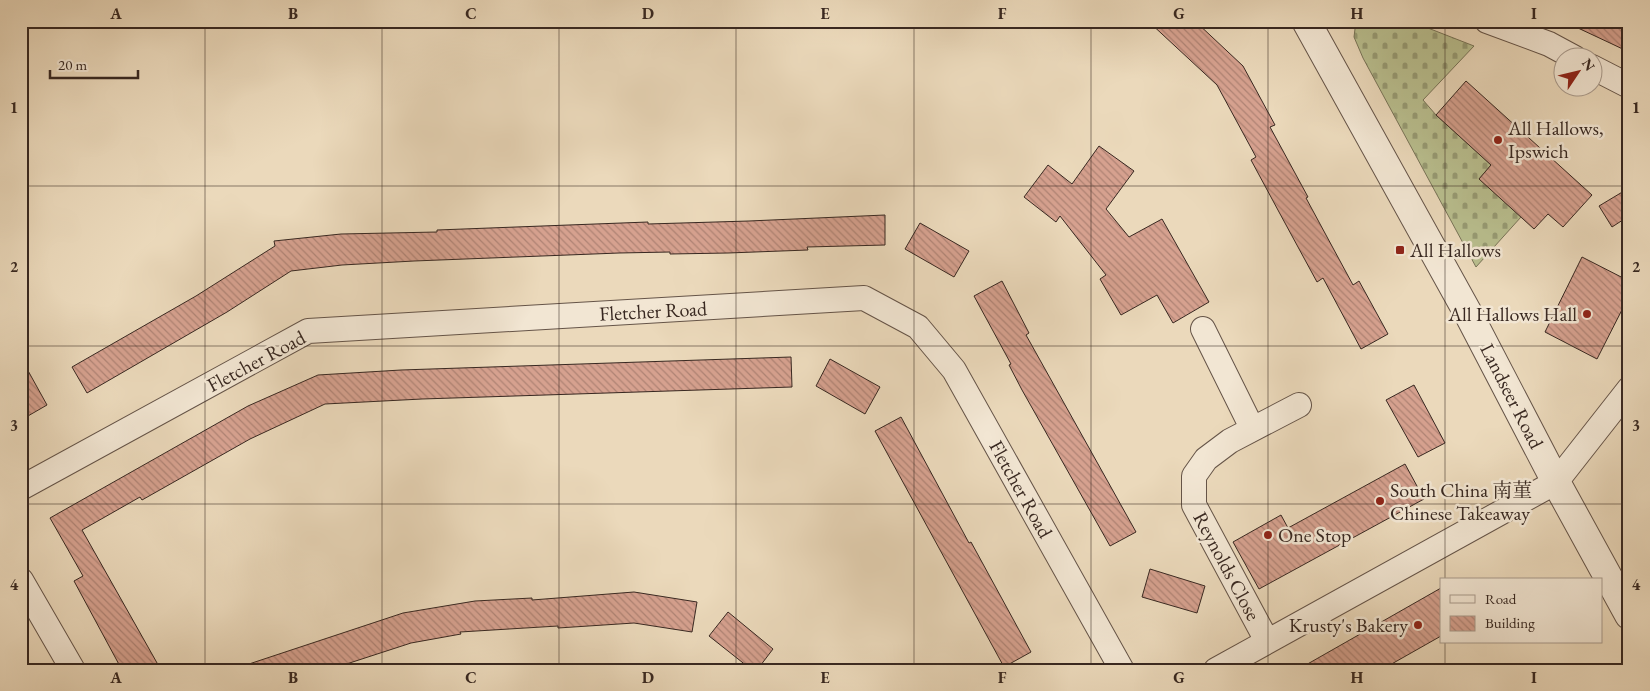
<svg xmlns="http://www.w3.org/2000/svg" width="1650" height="691" viewBox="0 0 1650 691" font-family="'EB Garamond','Noto Serif SC',serif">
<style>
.cemetery{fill:url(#cemetery-stones);stroke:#787458}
.building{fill:url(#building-back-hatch);stroke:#382821}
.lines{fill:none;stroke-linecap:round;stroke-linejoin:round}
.minor-casing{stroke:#655448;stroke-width:26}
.tertiary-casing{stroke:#655448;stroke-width:30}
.minor{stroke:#f2e6d3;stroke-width:24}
.tertiary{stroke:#f2e6d3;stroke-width:28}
.grid{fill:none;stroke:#382821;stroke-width:1;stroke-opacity:0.55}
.poi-dot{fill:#8f2418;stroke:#f2e6d3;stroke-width:2}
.labels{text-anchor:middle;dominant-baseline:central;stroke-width:5;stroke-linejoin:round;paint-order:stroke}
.poi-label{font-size:20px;fill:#382821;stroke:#f2e6d3;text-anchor:start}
.street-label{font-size:20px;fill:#382821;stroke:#f2e6d3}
.neatline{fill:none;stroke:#382821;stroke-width:2}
.grid-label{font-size:16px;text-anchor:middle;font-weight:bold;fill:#382821}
</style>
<defs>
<pattern id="cemetery-stones" width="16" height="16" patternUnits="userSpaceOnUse" patternTransform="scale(1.25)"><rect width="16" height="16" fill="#b9bf8f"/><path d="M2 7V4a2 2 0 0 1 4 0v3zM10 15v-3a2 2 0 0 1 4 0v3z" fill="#979b74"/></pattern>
<pattern id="building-back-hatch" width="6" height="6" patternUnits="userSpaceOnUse" patternTransform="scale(1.25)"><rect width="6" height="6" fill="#d6a18f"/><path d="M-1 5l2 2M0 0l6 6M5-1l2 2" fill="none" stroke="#af8374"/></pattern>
</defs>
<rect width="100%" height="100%" fill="#ebd9bb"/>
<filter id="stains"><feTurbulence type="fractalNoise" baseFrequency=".004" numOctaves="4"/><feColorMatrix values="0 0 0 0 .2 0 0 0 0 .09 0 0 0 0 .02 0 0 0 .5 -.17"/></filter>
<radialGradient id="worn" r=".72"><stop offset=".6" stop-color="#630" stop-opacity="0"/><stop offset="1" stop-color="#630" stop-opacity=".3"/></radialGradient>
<!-- cemetery -->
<path class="cemetery" d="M1356 21H1410L1474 46 1423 100 1436 115 1491 165 1479 179 1521 217 1476 267 1363 58 1354 37Z"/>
<!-- building -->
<path class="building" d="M1148 21H1195L1243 66 1275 125 1270 127 1308 197 1306 198 1353 285 1359 281 1388 334 1361 349 1323 278 1317 282 1279 212 1251 160 1256 157 1217 85Z
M1563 21H1629V52L1610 43Z
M1466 81 1592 195 1563 227 1548 214 1534 229 1479 179 1491 165 1436 115Z
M1099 146 1134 171 1106 209 1129 237 1162 219 1209 302 1173 323 1157 295 1121 315 1100 279 1106 275 1060 216 1056 222 1024 197 1048 165 1072 184Z
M1629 188V216L1612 227 1599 206Z
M885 215V245L807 247 808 250 728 253 670 254V252L619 253 414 261 342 265 291 271 227 312 87 393 72 367 196 296 275 246 274 241 341 234 437 232V230L648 222V224L749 221Z
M920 223 969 251 954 277 905 249Z
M1582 257 1629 281V296L1597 359 1545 332Z
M1002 281 1029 333 1026 335 1136 532 1110 546 1022 390 1009 365 1011 364 974 296Z
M791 357 792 387 422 399 325 404 250 439 142 500 140 497 82 530 161 670H122L74 581 83 576 50 518 248 406 318 375 401 370Z
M21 358 47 405 21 420Z
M830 359 880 387 865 414 816 386Z
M1414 385 1445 443 1418 457 1386 400Z
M901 417 969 543 971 542 1031 652 1004 667 875 431Z
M1405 464 1424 499 1259 589 1233 542 1281 515 1288 528Z
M1150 569 1205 586 1197 613 1142 597Z
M1441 588V636L1381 670H1297Z
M634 592 697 602 692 632 634 623 558 628V626L460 632 461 634 411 643 328 670H247L246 665 403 613 475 601 532 598V600Z
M728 612 773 649 757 670H752L709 636Z"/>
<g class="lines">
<!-- minor casing -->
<g class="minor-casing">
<path id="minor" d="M1487 21 1549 44 1575 58
M1592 67 1629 86
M1203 329 1252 428
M21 488 308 331 864 298 918 327 954 370 1122 670
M21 580 73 670
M1267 641 1194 505V476L1206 459 1230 441 1299 405
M1216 670 1556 482 1629 389"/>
</g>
<!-- tertiary casing -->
<g class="tertiary-casing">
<path id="tertiary" d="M1306 21 1469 315 1556 482 1629 615"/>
</g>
<!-- minor -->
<use href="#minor" class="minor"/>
<!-- tertiary -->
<use href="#tertiary" class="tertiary"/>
</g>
<!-- grid -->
<path class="grid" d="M205 21V670M382 21V670M559 21V670M736 21V670M914 21V670M1091 21V670M1268 21V670M1445 21V580M21 186H1629M21 346H1629M21 504H1629M1445 642V670"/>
<!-- markers -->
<g class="poi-dot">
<circle cx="1498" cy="140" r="5"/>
<rect x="1395" y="245" width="10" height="10" rx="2.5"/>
<circle cx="1587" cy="314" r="5"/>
<circle cx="1380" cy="501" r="5"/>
<circle cx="1268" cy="535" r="5"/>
<circle cx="1418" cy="625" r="5"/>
</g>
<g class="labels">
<!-- poi labels -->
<g class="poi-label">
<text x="1508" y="128">All Hallows,<tspan x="1508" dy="23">Ipswich</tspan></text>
<text x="1410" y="250">All Hallows</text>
<text x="1577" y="314" text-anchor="end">All Hallows Hall</text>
<text x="1390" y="490">South China 南菫<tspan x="1390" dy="23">Chinese Takeaway</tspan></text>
<text x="1278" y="535">One Stop</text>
<text x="1408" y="625" text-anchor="end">Krusty's Bakery</text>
</g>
<!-- street labels -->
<g class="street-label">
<text transform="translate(653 311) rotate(-3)">Fletcher Road</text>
<text transform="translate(256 361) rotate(-28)">Fletcher Road</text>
<text transform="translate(1512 396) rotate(63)">Landseer Road</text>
<text transform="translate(1021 489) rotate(61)">Fletcher Road</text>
<text transform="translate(1227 566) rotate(62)">Reynolds Close</text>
</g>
</g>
<!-- margin -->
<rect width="1650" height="691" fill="none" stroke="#ebd9bb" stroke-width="55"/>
<!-- legend -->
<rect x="1440" y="578" width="162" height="65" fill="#f2e6d3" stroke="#a89a8c"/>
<rect x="1450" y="595" width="25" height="8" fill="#f2e6d3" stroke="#a89a8c"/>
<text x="1485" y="604" font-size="15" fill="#382821">Road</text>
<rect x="1450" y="616" width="25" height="15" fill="url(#building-back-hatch)" stroke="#a89a8c"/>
<text x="1485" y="628" font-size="15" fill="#382821">Building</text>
<!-- north arrow -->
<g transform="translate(1578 72) rotate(55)"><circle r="24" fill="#f2e6d3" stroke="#a89a8c"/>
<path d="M0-4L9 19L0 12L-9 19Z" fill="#8f2418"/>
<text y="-8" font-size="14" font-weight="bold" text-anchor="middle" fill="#382821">N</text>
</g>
<!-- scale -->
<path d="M50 70v8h88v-8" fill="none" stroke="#382821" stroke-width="2.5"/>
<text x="58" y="70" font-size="15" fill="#382821" stroke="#f2e6d3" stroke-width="4" paint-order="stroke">20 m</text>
<rect x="28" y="28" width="1594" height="636" class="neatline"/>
<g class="grid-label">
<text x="116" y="19">A</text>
<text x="293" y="19">B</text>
<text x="471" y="19">C</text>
<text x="648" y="19">D</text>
<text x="825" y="19">E</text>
<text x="1002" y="19">F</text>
<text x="1179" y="19">G</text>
<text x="1357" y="19">H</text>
<text x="1534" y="19">I</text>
<text x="14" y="113">1</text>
<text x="1636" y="113">1</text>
<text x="14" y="272">2</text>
<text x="1636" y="272">2</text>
<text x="14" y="431">3</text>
<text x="1636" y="431">3</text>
<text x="14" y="590">4</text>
<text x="1636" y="590">4</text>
<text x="116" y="683">A</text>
<text x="293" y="683">B</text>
<text x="471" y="683">C</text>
<text x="648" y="683">D</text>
<text x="825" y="683">E</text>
<text x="1002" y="683">F</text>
<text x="1179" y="683">G</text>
<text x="1357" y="683">H</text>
<text x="1534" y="683">I</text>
</g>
<rect width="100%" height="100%" filter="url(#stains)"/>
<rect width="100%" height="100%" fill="url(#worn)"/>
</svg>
